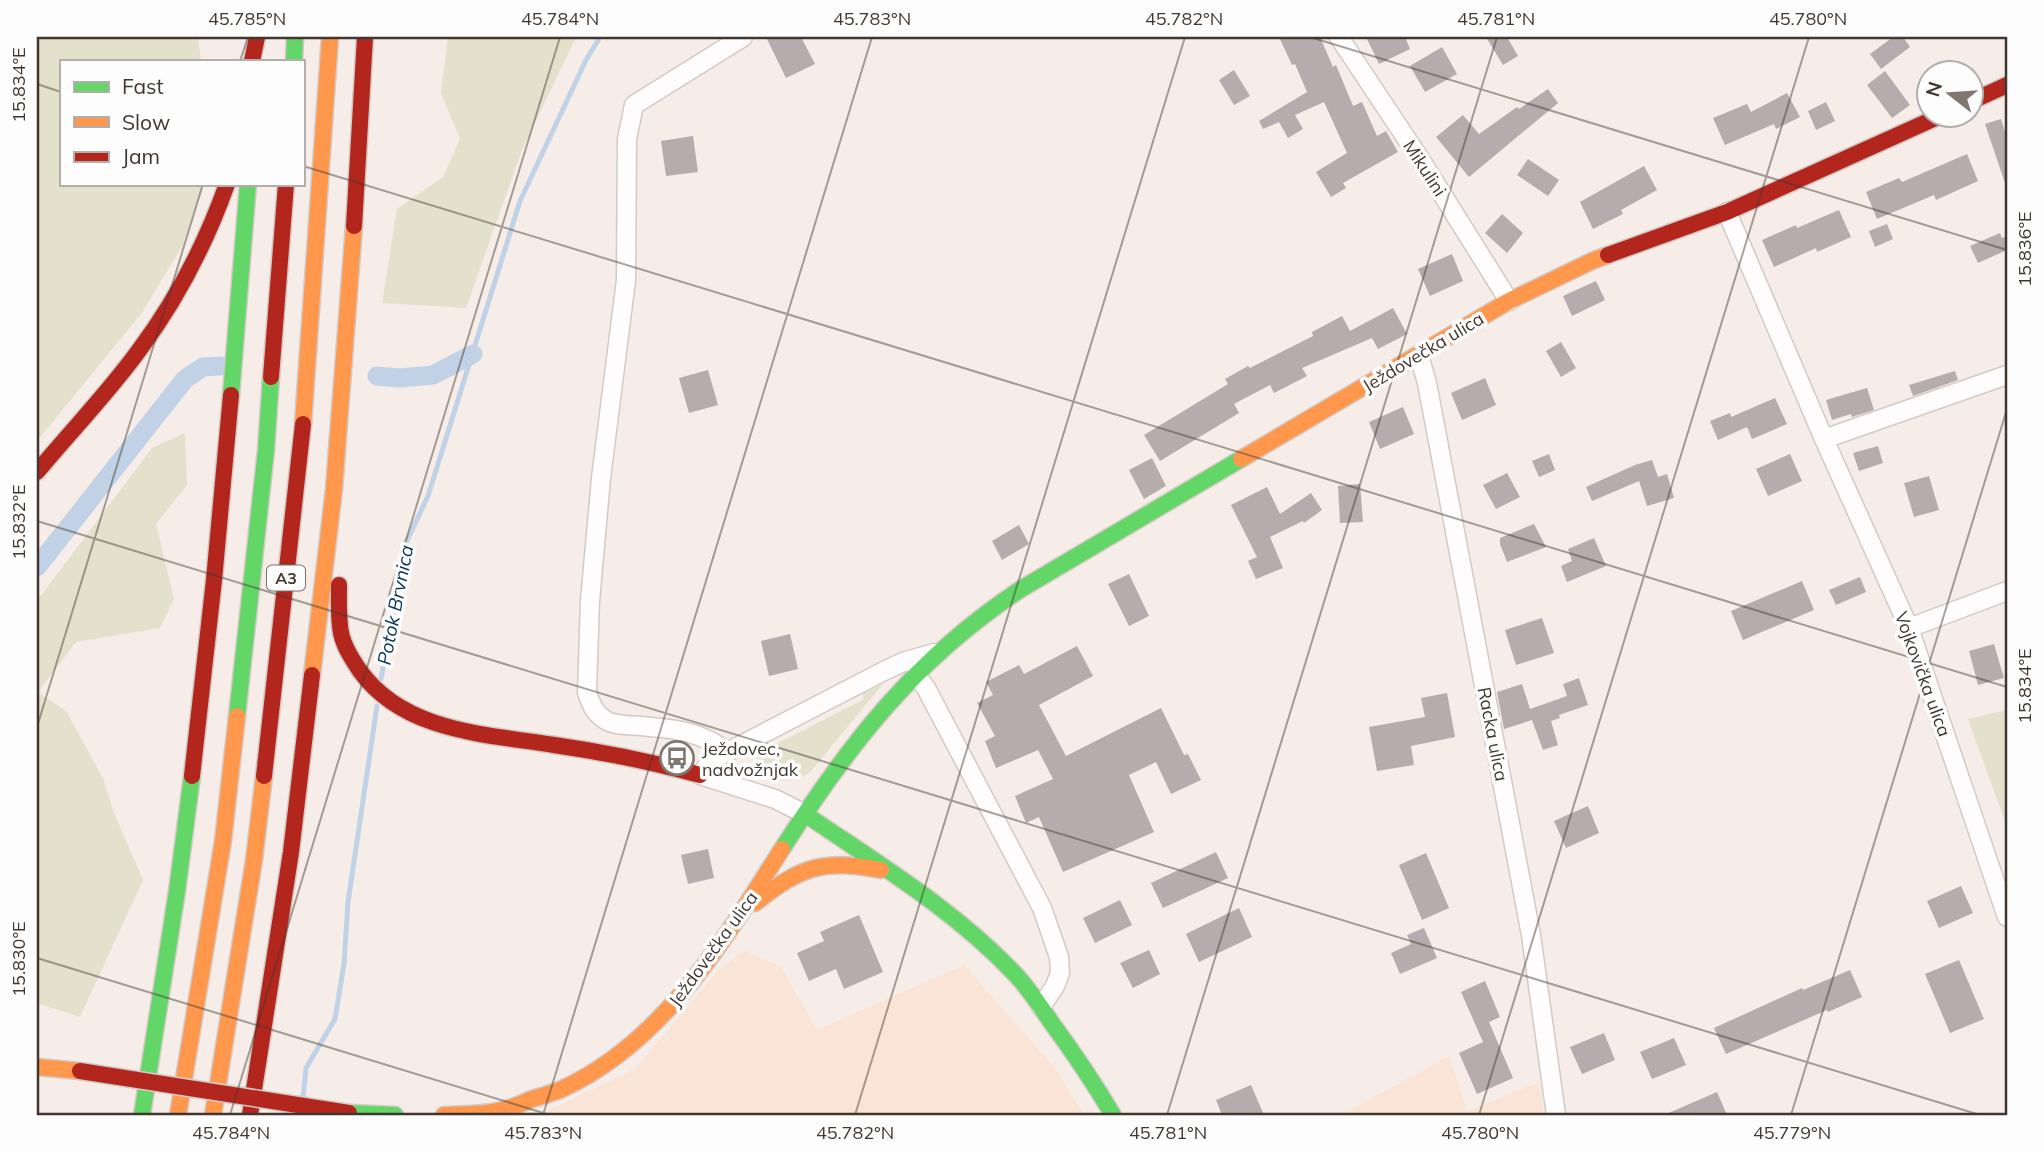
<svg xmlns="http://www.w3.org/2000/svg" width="2044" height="1152" viewBox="0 0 2044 1152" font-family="Mulish,sans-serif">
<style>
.built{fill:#f9e4d5}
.green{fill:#e3e0cb}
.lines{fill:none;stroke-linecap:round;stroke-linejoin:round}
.stream{stroke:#c1d2e7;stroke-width:5}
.canal{stroke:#c1d2e7;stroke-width:19}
.building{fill:#b6abad}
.street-casing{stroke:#d3cac5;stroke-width:21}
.fast-casing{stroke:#d3cac5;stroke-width:19}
.slow-casing{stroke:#d3cac5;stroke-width:19}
.jam-casing{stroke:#d3cac5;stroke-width:19}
.street{stroke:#fefcfc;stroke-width:18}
.fast{stroke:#63d668;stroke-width:16}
.slow{stroke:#ff974d;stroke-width:16}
.jam{stroke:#b3261e;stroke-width:16}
.jam-bridge-casing{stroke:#d3cac5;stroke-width:19;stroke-linecap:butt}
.jam-bridge{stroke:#b3261e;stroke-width:16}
.ticks{fill:none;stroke:#413730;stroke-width:2;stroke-opacity:0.45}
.labels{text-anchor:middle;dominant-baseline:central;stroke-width:7;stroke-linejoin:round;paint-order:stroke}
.shield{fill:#fdfdfd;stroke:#79726e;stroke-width:2}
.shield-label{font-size:16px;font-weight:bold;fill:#413730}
.street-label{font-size:18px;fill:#413730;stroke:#fdfdfd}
.poi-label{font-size:18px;fill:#413730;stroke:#fdfdfd;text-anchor:start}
.water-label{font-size:19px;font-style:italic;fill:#033158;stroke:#fdfdfd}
.neatline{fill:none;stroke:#413730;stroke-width:2.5}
.ticks-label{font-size:18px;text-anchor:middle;fill:#413730}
</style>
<rect width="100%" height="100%" fill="#f6ede8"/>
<!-- built -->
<path class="built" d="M744 950 781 967 817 1030 964 965 1055 1068 1084 1115H539L635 1069 716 973Z
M1449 1056 1467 1111 1539 1082 1544 1115H1341Z"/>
<!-- green -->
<path class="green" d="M37 37H198L201 61H61V184H203L183 245 141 314 37 441Z
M448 37H576L522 150 466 308 382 303 397 209 443 177 460 139 441 93Z
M185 433 187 485 156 524 174 599 160 628 76 642 38 692 66 711 103 778 114 813 143 880 80 1017 37 1003V601L152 448Z
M883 684 811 771C797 782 784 783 767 778 759 767 752 759 761 746L767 749 864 699 862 694Z
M2007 710V827L1968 719Z"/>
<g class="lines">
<!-- stream -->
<path class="stream" d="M381 679 405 545 428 496 520 201 586 60 600 37
M303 1098 306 1068 335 1019 344 964 348 902 377 706"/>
<!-- canal -->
<path class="canal" d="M377 376 400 378 433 375 473 354
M37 567 185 379 203 367 220 366"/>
</g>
<!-- building -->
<path class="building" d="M766 37H801L815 64 786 78Z
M1279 37H1320L1333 67 1336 65 1353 106 1362 102 1377 136 1386 131 1398 152 1343 183 1346 188 1331 197 1316 172 1347 153 1324 102 1295 115 1303 129 1288 138 1279 122 1263 129 1259 121 1307 92 1295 64 1292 65Z
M1366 37H1405L1410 49 1379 64Z
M1486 37H1507L1518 56 1503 65Z
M1893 37H1903L1910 47 1881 69 1870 54Z
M1442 47 1457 74 1425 92 1410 66Z
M1234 70 1250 96 1234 105 1219 80Z
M1885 71 1910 105 1892 118 1867 85Z
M1548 89 1558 103 1469 177 1436 137 1463 115 1479 134 1517 107 1519 109Z
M1787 93 1800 117 1776 129 1774 124 1725 145 1713 118 1747 104 1751 112Z
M1826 102 1835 121 1816 130 1808 111Z
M2001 119 2007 138V183H2005L1985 124Z
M693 136 698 172 666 176 661 141Z
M1967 154 1978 181 1936 200 1934 195 1877 219 1866 192 1899 178 1902 182Z
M1528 159 1559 180 1548 196 1517 175Z
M1644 166 1657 190 1621 210 1623 214 1593 229 1580 202Z
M1839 210 1851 237 1817 252 1816 248 1774 267 1762 240 1796 225 1797 228Z
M1502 214 1523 233 1507 253 1485 233Z
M1887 224 1893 239 1875 247 1869 231Z
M2000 233 2002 238 2007 236V250L1978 263 1970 246Z
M1452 254 1463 281 1430 296 1418 269Z
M1596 281 1605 300 1572 316 1563 296Z
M1393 308 1407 334 1378 349 1372 338 1302 368 1307 376 1274 393 1270 385 1234 404 1239 413 1160 461 1144 435 1228 384 1225 379 1248 366 1250 368 1313 336 1312 332 1342 316 1350 331Z
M1561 342 1576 368 1561 377 1546 351Z
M708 370 718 405 689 413 679 378Z
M1955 371 1958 380 1913 396 1909 385Z
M1485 378 1496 405 1462 420 1451 393Z
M1867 388 1874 410 1852 417 1851 414 1832 420 1826 400Z
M1775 398 1787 424 1752 439 1747 427 1718 440 1710 421 1730 413 1731 417Z
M1403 407 1414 434 1380 449 1369 422Z
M1878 446 1883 463 1859 471 1853 453Z
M1549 454 1555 470 1539 477 1532 461Z
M1790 454 1802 481 1768 496 1756 469Z
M1152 458 1166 486 1144 499 1129 470Z
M1652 460 1658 477 1667 474 1674 498 1647 506 1639 481 1592 501 1586 487 1635 465Z
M1507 473 1520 497 1496 509 1483 485Z
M1929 476 1939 510 1914 517 1904 483Z
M1360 484 1363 522 1340 523 1338 486Z
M1267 487 1280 514 1311 493 1322 510 1304 523 1303 521 1270 537 1283 568 1256 579 1248 561 1257 557 1231 505Z
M1534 524 1546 547 1507 562 1500 544V538Z
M1019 525 1029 544 1002 560 992 541Z
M1594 538 1606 566 1567 582 1561 566 1572 561 1568 549Z
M1129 574 1149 616 1129 626 1108 584Z
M1860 577 1866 592 1836 605 1829 590Z
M1802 581 1814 610 1743 640 1731 611Z
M1542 618 1554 653 1516 665 1505 630Z
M790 634 798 669 769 676 761 641Z
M1994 644 2004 678 1978 685 1969 651Z
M1077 646 1093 676 1039 705 1066 756 1161 708 1184 755 1188 754 1201 780 1171 794 1156 762 1129 775 1154 832 1063 872 1039 817 1026 823 1015 796 1053 779 1038 750 996 768 985 741 995 736 977 703 993 695 986 682 1019 665 1024 674Z
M1579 678 1588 705 1559 715 1560 718 1551 721 1558 745 1543 750 1532 720 1504 729 1497 692 1522 684 1530 709 1567 696 1563 684Z
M1447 693 1455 737 1411 746 1414 765 1377 771 1369 727 1425 717 1421 698Z
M1588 806 1599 833 1566 848 1554 821Z
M708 849 714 878 688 884 681 855Z
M1216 852 1228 878 1163 908 1151 883Z
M1426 853 1449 908 1422 920 1399 865Z
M1961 886 1973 913 1939 928 1927 901Z
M1120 900 1132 925 1095 943 1083 918Z
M1239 908 1252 937 1199 962 1186 934Z
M859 915 883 972 844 989 836 969 809 981 797 953 824 941 820 932Z
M1424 928 1437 958 1400 974 1391 953 1411 944 1407 935Z
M1149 950 1160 974 1133 988 1120 963Z
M1959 960 1984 1019 1950 1033 1925 974Z
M1850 970 1862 997 1828 1012 1827 1010 1726 1054 1714 1028 1802 988 1803 990Z
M1485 981 1500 1017 1489 1022 1513 1078 1477 1094 1459 1053 1483 1042 1461 992Z
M1604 1033 1615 1060 1582 1074 1570 1047Z
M1674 1038 1686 1065 1652 1079 1640 1052Z
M1251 1085 1264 1115H1222L1216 1100Z
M1717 1092 1727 1115H1664Z"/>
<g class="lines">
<!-- street casing -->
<g class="street-casing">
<path id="street" d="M1339 37 1422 162 1509 301
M1727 212 1824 439 1909 628 2007 917
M1419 355 1427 383 1531 935 1556 1115
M1824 439 2007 375
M1909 628 2007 591
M916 675 926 688 1042 908 1059 957 1060 973 1055 986 1041 1007
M728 752C699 731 676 729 641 726 630 725 613 726 604 719 594 713 590 702 587 692L590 601 601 478 626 280 627 139 634 105 743 37
M805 814 775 799 700 775 712 760 882 672 903 662 934 653"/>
</g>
<!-- fast casing -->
<g class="fast-casing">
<path id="fast" d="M294 61 295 37
M231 395 248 184
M237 716 266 450 271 377
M805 814C878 864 955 910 1016 975 1029 989 1040 1006 1051 1022 1073 1052 1094 1083 1113 1115
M782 849C849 744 915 659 1021 589L1241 459
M349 1113 395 1115
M142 1115 177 891 192 776"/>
</g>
<!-- slow casing -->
<g class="slow-casing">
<path id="slow" d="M303 424 330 37
M1241 459 1509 301 1592 261 1608 255
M312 675 334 489 354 226
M755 903C802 866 822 859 881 870
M37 1067 80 1071
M178 1115 223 841 237 716
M213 1115 254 860 264 776
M444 1115C462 1114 480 1115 497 1111 509 1109 521 1104 532 1099 542 1096 553 1093 562 1089 664 1042 724 940 782 849"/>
</g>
<!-- jam casing -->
<g class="jam-casing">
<path id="jam" d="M252 61 257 37
M1970 102 2007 85
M354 226 365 37
M1608 255 1727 212 1940 116
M271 377 286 184
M37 472C71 431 109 392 140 349 177 299 206 243 227 184
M339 585C339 601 338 617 341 633 344 647 352 659 360 671 404 732 485 734 554 745 603 752 652 762 700 775
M192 776 214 580 231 395
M264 776 303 424
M250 1115 291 852 312 675"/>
</g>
<!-- street -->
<use href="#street" class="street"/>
<!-- fast -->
<use href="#fast" class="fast"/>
<!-- slow -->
<use href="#slow" class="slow"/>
<!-- jam -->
<use href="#jam" class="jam"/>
<!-- jam-bridge casing -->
<g class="jam-bridge-casing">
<path id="jam-bridge" d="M80 1071 349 1113"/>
</g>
<!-- jam-bridge -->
<use href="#jam-bridge" class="jam-bridge"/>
</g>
<!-- ticks -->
<path class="ticks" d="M1310 37 2007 250M240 61 248 37M37 84 61 92M303 166 2007 687M37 521 1980 1115M37 727 203 184M37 958 550 1115M230 1115 560 37M543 1115 872 37M855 1115 1185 37M1167 1115 1497 37M1479 1115 1809 37M1791 1115 2007 409"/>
<!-- icons -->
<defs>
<g id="bus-ring" transform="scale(1.75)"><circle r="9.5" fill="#fdfdfd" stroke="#807770" stroke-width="1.5"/><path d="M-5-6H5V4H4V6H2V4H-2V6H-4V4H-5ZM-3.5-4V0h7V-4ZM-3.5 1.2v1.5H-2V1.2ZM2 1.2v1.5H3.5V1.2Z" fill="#807770"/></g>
</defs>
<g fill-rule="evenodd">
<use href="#bus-ring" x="677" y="758"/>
</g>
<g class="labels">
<!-- shield labels -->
<rect class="shield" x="267" y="565.5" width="38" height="25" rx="5"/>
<g class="shield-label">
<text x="286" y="578">A3</text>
</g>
<!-- street labels -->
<g class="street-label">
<text transform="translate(1425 168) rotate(57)">Mikulini</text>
<text transform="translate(1423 352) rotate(-31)">Ježdovečka ulica</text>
<text transform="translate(1923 674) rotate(70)">Vojkovička ulica</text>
<text transform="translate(1493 734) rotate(79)">Racka ulica</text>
<text transform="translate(713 949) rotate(-54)">Ježdovečka ulica</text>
</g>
<!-- poi labels -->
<g class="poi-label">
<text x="702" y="748">Ježdovec,<tspan x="702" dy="21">nadvožnjak</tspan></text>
</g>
<!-- water labels -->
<g class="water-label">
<text transform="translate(395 605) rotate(-79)">Potok Brvnica</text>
</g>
</g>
<!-- border -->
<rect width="2044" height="1152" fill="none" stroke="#fdfdfd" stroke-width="77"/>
<!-- legend -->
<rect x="60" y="60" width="245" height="126" fill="#fdfdfd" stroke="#b2aeab" stroke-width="2"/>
<rect x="74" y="82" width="35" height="10" fill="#63d668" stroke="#b2aeab" stroke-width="2"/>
<text x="122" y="94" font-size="21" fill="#413730">Fast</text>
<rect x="74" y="117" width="35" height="10" fill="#ff974d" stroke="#b2aeab" stroke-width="2"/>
<text x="122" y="130" font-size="21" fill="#413730">Slow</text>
<rect x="74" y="152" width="35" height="10" fill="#b3261e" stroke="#b2aeab" stroke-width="2"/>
<text x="122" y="164" font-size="21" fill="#413730">Jam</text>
<!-- north arrow -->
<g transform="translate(1950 94) rotate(287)"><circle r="33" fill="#fdfdfd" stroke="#b2aeab" stroke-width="2"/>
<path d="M0-5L12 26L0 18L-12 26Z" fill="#807770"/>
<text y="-10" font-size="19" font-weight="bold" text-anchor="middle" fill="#413730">N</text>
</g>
<rect x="38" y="38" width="1968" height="1076" class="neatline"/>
<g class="ticks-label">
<text x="247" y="25">45.785°N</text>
<text x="560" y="25">45.784°N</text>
<text x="872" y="25">45.783°N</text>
<text x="1184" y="25">45.782°N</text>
<text x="1496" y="25">45.781°N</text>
<text x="1808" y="25">45.780°N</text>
<text transform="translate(19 85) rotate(-90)" y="6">15.834°E</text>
<text transform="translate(2025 249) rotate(-90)" y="6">15.836°E</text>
<text transform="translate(19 522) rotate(-90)" y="6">15.832°E</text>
<text transform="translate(2025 686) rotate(-90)" y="6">15.834°E</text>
<text transform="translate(19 959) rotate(-90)" y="6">15.830°E</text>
<text x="231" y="1139">45.784°N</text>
<text x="543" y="1139">45.783°N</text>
<text x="855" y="1139">45.782°N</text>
<text x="1168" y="1139">45.781°N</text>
<text x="1480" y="1139">45.780°N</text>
<text x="1792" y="1139">45.779°N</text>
</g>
</svg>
